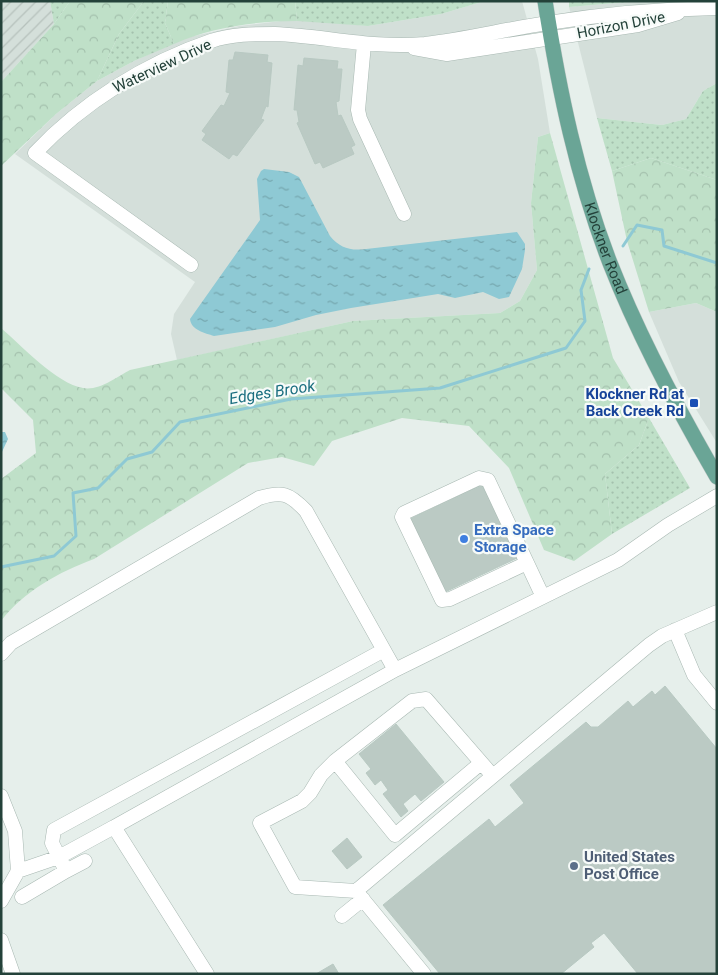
<svg xmlns="http://www.w3.org/2000/svg" width="718" height="975" viewBox="0 0 718 975" font-family="Roboto,sans-serif">
<style>
.built{fill:#d4dfda}
.industrial{fill:url(#industrial-furrows)}
.grass{fill:url(#grass-dots)}
.forest{fill:url(#forest-crowns)}
.water{fill:url(#water-ripples)}
.lines{fill:none;stroke-linecap:round;stroke-linejoin:round}
.stream{stroke:#8ec9d4;stroke-width:3}
.building{fill:#bbcac4;stroke:#b8c9c2}
.minor-casing{stroke:#a8b8b2;stroke-width:15}
.major-casing{stroke:#c2cac8;stroke-width:16}
.minor{stroke:#fff;stroke-width:14}
.major{stroke:#6aa596;stroke-width:15}
.transit-dot{fill:#1a4fb4;stroke:#f7fbf9;stroke-width:2}
.shop-dot{fill:#3f7fe0;stroke:#f7fbf9;stroke-width:2}
.service-dot{fill:#5c6f8a;stroke:#f7fbf9;stroke-width:2}
.labels{text-anchor:middle;dominant-baseline:central;stroke-width:4.5;stroke-linejoin:round;paint-order:stroke}
.street-label{font-size:15px;fill:#24423a;stroke:#f7fbf9}
.transit-label{font-size:15px;font-weight:bold;fill:#164399;stroke:#f7fbf9;text-anchor:end}
.shop-label{font-size:15px;font-weight:bold;fill:#366cbe;stroke:#f7fbf9;text-anchor:start}
.service-label{font-size:15px;font-weight:bold;fill:#4e5e75;stroke:#f7fbf9;text-anchor:start}
.water-label{font-size:16px;font-style:italic;fill:#1c6f80;stroke:#f7fbf9}
</style>
<defs>
<pattern id="industrial-furrows" width="10" height="10" patternUnits="userSpaceOnUse" patternTransform="scale(1.25)"><rect width="10" height="10" fill="#d4dfda"/><path d="M-1 1l2-2M0 10L10 0M9 11l2-2" fill="none" stroke="#b6c1bc"/></pattern>
<pattern id="grass-dots" width="8" height="8" patternUnits="userSpaceOnUse" patternTransform="scale(1.25)"><rect width="8" height="8" fill="#bfe0c8"/><path d="M2 2h.1M6 6h.1" fill="none" stroke="#a4c1ad" stroke-width="1.8" stroke-linecap="round"/></pattern>
<pattern id="forest-crowns" width="20" height="18" patternUnits="userSpaceOnUse" patternTransform="scale(1.25)"><rect width="20" height="18" fill="#bfe0c8"/><path d="M2 6a3 3 0 1 1 6 0M12 15a3 3 0 1 1 6 0" fill="none" stroke="#a4c1ad"/></pattern>
<pattern id="water-ripples" width="26" height="14" patternUnits="userSpaceOnUse" patternTransform="scale(1.25)"><rect width="26" height="14" fill="#8ec9d4"/><path d="M2 4q2-2 4 0t4 0M15 11q2-2 4 0t4 0" fill="none" stroke="#74a5ad"/></pattern>
</defs>
<rect width="100%" height="100%" fill="#e6efeb"/>
<!-- built -->
<path class="built" d="M485 1H522L538 59 550 133 538 137 531 203 537 270 520 301 500 313 353 321 177 360 171 334 174 314 195 282 15 154 56 114 97 81 134 61 185 38 239 26 281 21H314L368 26 441 14Z
M640 1H717V83L703 91 686 119 662 125 597 118 569 7Z
M696 303 717 312V443L679 382 649 312Z"/>
<!-- industrial -->
<path class="industrial" d="M1 1H50L54 24 1 82Z"/>
<!-- grass -->
<path class="grass" d="M50 1H70L54 24Z
M144 1H168L165 23 174 44 134 61 97 81 119 34Z
M295 1H485L441 14 368 26 297 21Z
M569 1H640L569 7Z
M717 83V180L651 158 612 171 597 118 662 125 686 119 703 91Z
M649 418 690 488 612 534 605 474 639 445Z"/>
<!-- forest -->
<path class="forest" d="M70 1H144L119 34 97 81 56 114 1 166V82L54 24Z
M168 1H295L297 21C257 21 211 27 174 44L165 23Z
M550 133 613 358 649 418 639 445 605 474 612 534 574 561 544 550 509 468 469 426 402 418 332 441 314 466 282 457 248 463 94 559C59 572 24 591 1 621V479L36 453 33 420 1 388V328C21 345 57 384 83 388 99 391 117 377 130 370L353 321 500 313 520 301 537 270 531 203 538 137Z
M651 158 717 180V312L696 303 649 312 627 241 612 171Z"/>
<!-- water -->
<path class="water" d="M264 169 289 172 299 177 330 236C340 248 350 251 366 249L517 232 525 244V250L522 269 509 297 499 299 483 292 455 298 438 294 351 308 316 315 275 327 214 336C205 333 191 330 190 319L260 220 257 179 261 171Z
M1 432H5L8 439 1 454Z"/>
<g class="lines">
<!-- stream -->
<path class="stream" d="M623 246 637 225 662 230 664 246 717 263
M1 567 54 556 76 536 73 493 98 488 127 459 152 452 180 422 291 399 440 388 566 348 585 321 581 290 589 269"/>
</g>
<!-- building -->
<path class="building" d="M235 52 268 55 267 62 272 63 268 107 266 106 261 119 264 120 237 156 233 154 229 159 202 140 206 134 202 131 221 105 224 106 230 93 226 92 229 60H233Z
M304 58 338 61 337 69H342L339 101 336 102 338 116 341 115 355 145 351 147 354 154 323 168 320 162 315 164 297 123 299 122 297 110H294L298 65 303 66Z
M482 485 517 558 445 592 410 519Z
M665 686 717 749V974H638L604 933 591 943 594 947 561 974H440L383 905 489 819 495 827 524 803 510 785 586 722 591 727H598L628 701 633 707 652 691 655 695Z
M396 724 444 782 421 801 415 794 403 804 408 811 401 817 383 794 388 790 381 780 375 785 366 773 371 769 359 754Z
M347 838 362 857 347 869 332 851Z
M333 964 339 974H316Z"/>
<g class="lines">
<!-- minor casing -->
<g class="minor-casing">
<path id="minor" d="M364 44 358 110 360 119 404 214
M414 48 447 54 638 25 678 13
M191 265 35 153C82 103 146 63 211 41 231 34 254 34 275 34 325 36 374 49 425 44 466 39 507 29 548 23 604 14 660 9 717 8
M527 563 450 599 442 600 402 517 404 513 479 478 488 480 543 597
M675 630 694 675 717 703
M1 654 11 643 259 498C282 491 289 493 306 511L395 670
M335 761 395 835 481 763
M492 775 426 699 412 701 335 761 321 775 310 793 302 801 260 823 295 887 356 891 649 645 662 636 717 612
M1 796 15 831 18 871 59 857 114 827
M85 861 66 871 52 843 54 830 384 650
M356 891 424 974
M22 897 66 871
M1 901 18 871
M342 916 363 899
M1 940 13 974
M207 974 114 827 395 670 618 560 668 525 717 496"/>
</g>
<!-- major casing -->
<g class="major-casing">
<g id="major">
<path id="s1" d="M545 1C559 90 577 178 610 263 639 337 677 408 717 477"/>
</g>
</g>
<!-- minor -->
<use href="#minor" class="minor"/>
<!-- major -->
<use href="#major" class="major"/>
</g>
<!-- markers -->
<rect class="transit-dot" x="689" y="398" width="10" height="10" rx="2.5"/>
<circle class="shop-dot" cx="464" cy="539" r="5"/>
<circle class="service-dot" cx="574" cy="866" r="5"/>
<g class="labels">
<!-- street labels -->
<g class="street-label">
<text transform="translate(621 25) rotate(-11)">Horizon Drive</text>
<text transform="translate(162 66) rotate(-25)">Waterview Drive</text>
<text stroke="none"><textPath href="#s1" startOffset="255">Klockner Road</textPath></text>
</g>
<!-- transit labels -->
<g class="transit-label">
<text x="684" y="394">Klockner Rd at<tspan x="684" dy="17">Back Creek Rd</tspan></text>
</g>
<!-- shop labels -->
<g class="shop-label">
<text x="474" y="530">Extra Space<tspan x="474" dy="17">Storage</tspan></text>
</g>
<!-- service labels -->
<g class="service-label">
<text x="584" y="857">United States<tspan x="584" dy="17">Post Office</tspan></text>
</g>
<!-- water labels -->
<g class="water-label">
<text transform="translate(272 392) rotate(-9)">Edges Brook</text>
</g>
</g>
<!-- border -->
<rect width="718" height="975" fill="none" stroke="#24423a" stroke-width="5"/>
</svg>
